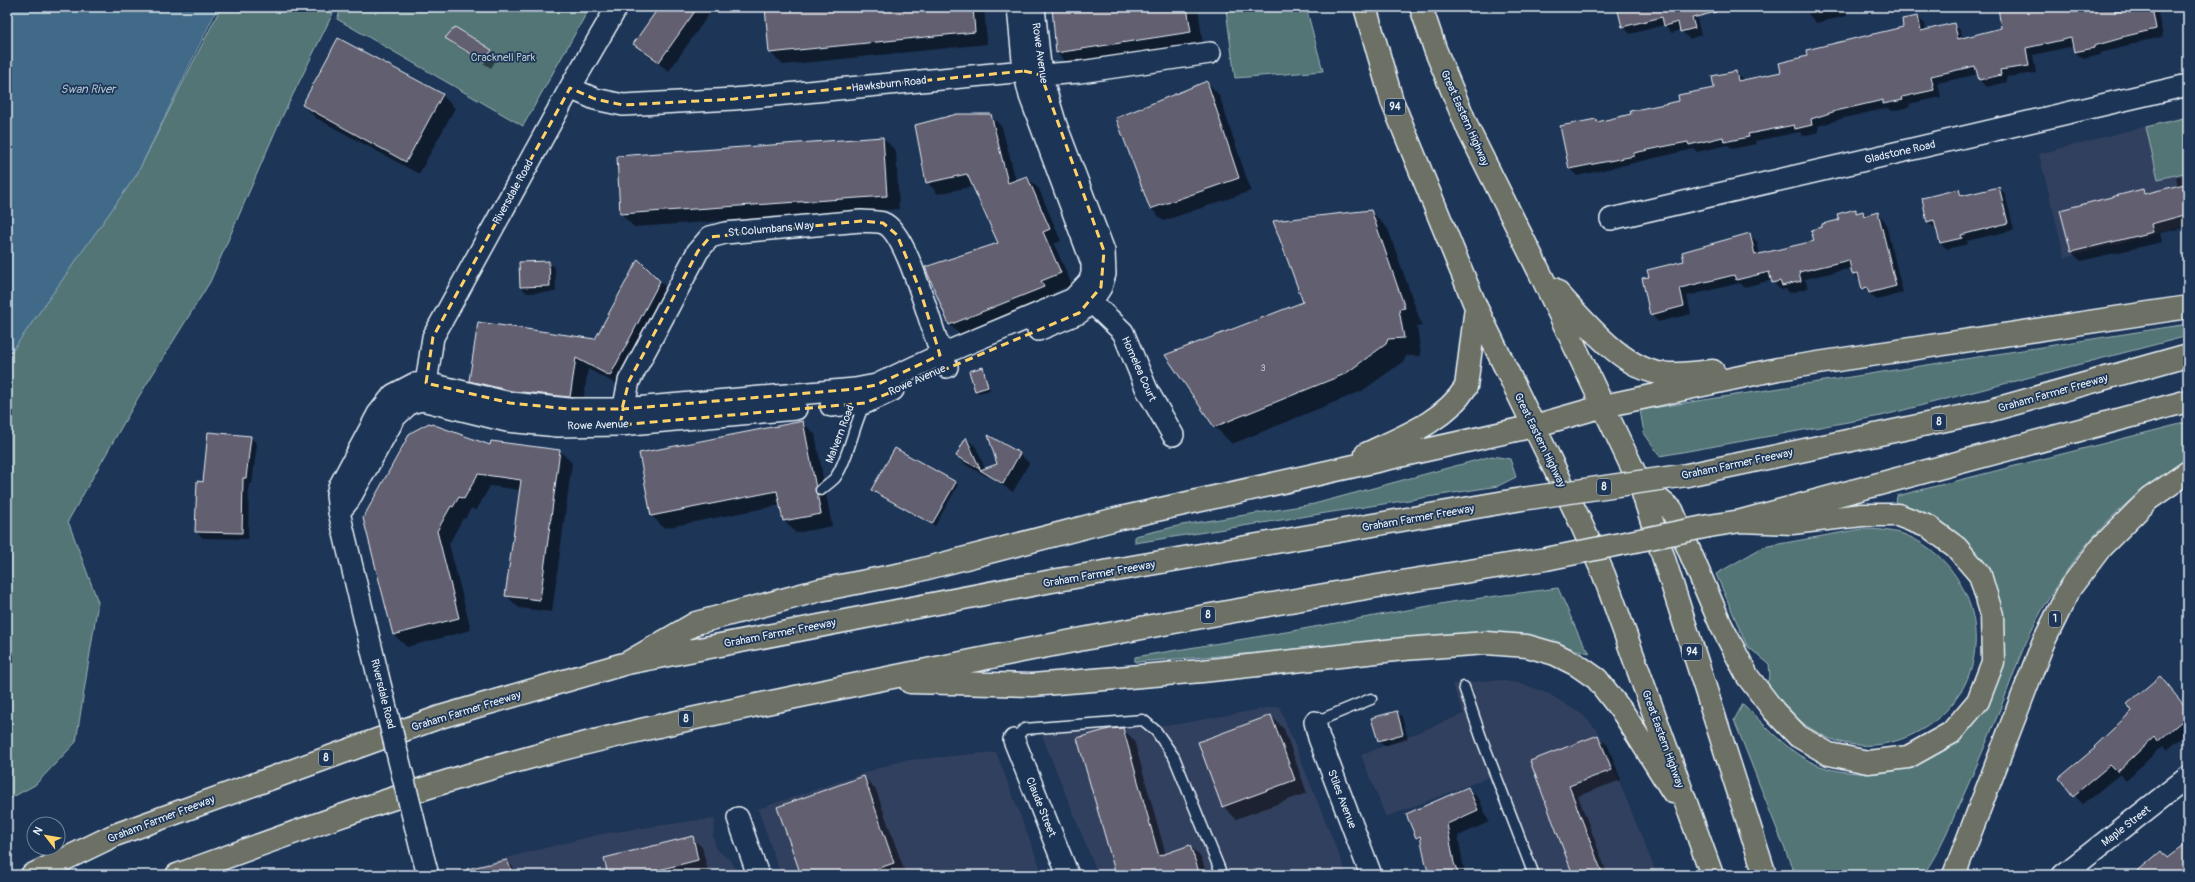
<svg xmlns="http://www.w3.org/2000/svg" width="2195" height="882" viewBox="0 0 2195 882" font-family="Pangolin,sans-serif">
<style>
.built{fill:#32415e}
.green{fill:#527576;stroke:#9db3b7}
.water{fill:#416b87;stroke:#84a1b4}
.shadow{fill:#0007}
.building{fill:#625e6f;stroke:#e8f1f8}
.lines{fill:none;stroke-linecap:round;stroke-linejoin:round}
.lane-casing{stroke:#e8f1f8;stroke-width:13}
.street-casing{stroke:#e8f1f8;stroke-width:24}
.highway-casing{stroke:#e8f1f8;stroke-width:25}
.lane{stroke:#1d3557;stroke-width:10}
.street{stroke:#1d3557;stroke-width:21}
.highway{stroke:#6c7065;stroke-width:22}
.street-bridge-casing{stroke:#e8f1f8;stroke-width:24;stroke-linecap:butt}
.highway-bridge-casing{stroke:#e8f1f8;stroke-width:25;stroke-linecap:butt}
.street-bridge{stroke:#1d3557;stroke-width:21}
.highway-bridge{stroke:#6c7065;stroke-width:22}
.marked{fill:none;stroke:#ffd166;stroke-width:3;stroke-dasharray:8 5;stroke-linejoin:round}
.labels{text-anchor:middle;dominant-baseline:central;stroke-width:3.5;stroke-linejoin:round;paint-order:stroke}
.number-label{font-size:9px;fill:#c6ccd6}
.shield{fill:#1d3557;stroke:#abb9c8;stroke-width:1}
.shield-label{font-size:10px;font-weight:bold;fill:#e8f1f8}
.street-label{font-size:11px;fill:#e8f1f8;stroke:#1d3557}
.park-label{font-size:11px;fill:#b4c6ca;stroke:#1d3557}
.water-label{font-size:12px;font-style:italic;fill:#aec2d0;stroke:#1d3557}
</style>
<rect width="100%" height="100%" fill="#1d3557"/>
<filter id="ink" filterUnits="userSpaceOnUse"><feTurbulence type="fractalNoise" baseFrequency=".025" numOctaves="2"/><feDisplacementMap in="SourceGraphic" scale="8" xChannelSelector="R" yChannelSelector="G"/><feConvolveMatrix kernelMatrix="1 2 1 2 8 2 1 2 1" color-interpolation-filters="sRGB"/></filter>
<g filter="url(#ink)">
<!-- built -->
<path class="built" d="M2188 115V225L2065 258 2039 154Z
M1495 680 1520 683 1549 694 1583 715 1597 730 1603 741 1657 875H1518L1526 872 1489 777 1386 817 1361 755 1464 714 1452 684Z
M1279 706 1347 875H1098L1041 733 1131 725H1173Z
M996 752 1043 875H781L758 809 900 761Z
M715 819 713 836 716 849 730 860 739 875H439L601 834 692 821Z"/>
<!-- green -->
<path class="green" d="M221 7H336L279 123 210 282 138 398 68 521 98 602 76 742 35 785 7 800V358L137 174Z
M342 7H590L523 126 337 19Z
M1252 7H1306L1323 71 1235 78 1226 10Z
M2188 117V172L2158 179 2146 127Z
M2188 324V336L1881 416 1660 456 1644 433 1640 410Z
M2188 422V461C2120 496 2063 563 2031 632 2021 652 2014 673 2006 694 1993 727 1979 761 1964 794 1952 821 1940 851 1923 875H1795L1734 720 1743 704C1764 724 1783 747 1809 761 1824 769 1841 772 1858 773 1900 777 1941 759 1968 727 1979 714 1989 701 1996 685 2002 672 2004 658 2004 644 2005 593 1983 550 1941 521 1927 512 1911 508 1896 503L1897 496Z
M1492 456 1510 459 1516 477 1498 486 1135 543V536L1182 525 1314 504Z
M1861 529C1875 529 1889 530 1903 534 1961 556 1993 626 1965 684 1941 733 1877 760 1826 737 1801 725 1783 707 1765 687L1770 676 1769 664 1747 646 1716 574 1763 547Z
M1558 588 1580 638 1590 653 1518 637 1340 647 1135 662V657L1292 631 1451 602Z"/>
<!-- water -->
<path class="water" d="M7 7H218L137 174 7 358Z"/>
<!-- shadow -->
<path class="shadow" d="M660 7H714L669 71 644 53 634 44Z
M766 7H984L987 44 783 65 770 52Z
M1053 7H1198L1203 45 1069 65 1057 53Z
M1618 7H1694L1701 35 1689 39 1681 30 1672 33 1664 25 1630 34 1623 26Z
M1794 7H1845L1847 16 1816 23 1809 15 1808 11 1800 13Z
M1999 7H2119L2120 12 2152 7 2158 13 2163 37 2129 44V46L2100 53 2101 55 2083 59 2075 52 2074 46 2033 55 2036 73 2006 77 2007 82 1987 87 1979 80 1978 74 1938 83 1941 97 1909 104 1910 107 1892 111 1888 108 1844 118 1818 126 1819 132 1803 136 1800 132 1755 141 1756 144 1732 149 1728 145 1697 152 1694 149 1577 176 1570 169 1596 120 1599 122 1681 102 1715 89 1736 72 1744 81 1783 73 1809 57 1905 28 1918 17 1925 24 1926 31 1954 24 1961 31 1963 39 2002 29Z
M2181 7H2188V20L2183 15Z
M447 38 491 50 498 57 491 68 453 44Z
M1207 82 1219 95 1251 191 1163 221 1151 208Z
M442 95 455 108 419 174 316 118 303 105Z
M990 115 1002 127 1016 181 1027 177 1039 189 1061 241 1054 244 1072 285 1052 293 1055 299 961 336 950 325 999 244 974 186 938 194 927 182Z
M883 138 896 151 899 209 634 227 621 214Z
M2188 174V228L2187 227 2160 233 2162 242 2081 261 2071 252 2143 190 2147 195 2178 186 2176 177Z
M1999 188 2005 194 2014 230 1967 241 1968 244 1947 249 1940 243 1937 227 1935 228 1928 222 1959 190 1964 196Z
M1855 210 1858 213 1863 212 1867 216 1878 213 1885 221 1903 293 1877 300 1863 288 1852 268 1805 279 1808 288 1790 293 1786 289 1780 290 1772 280 1744 287 1740 283 1687 296 1691 314 1658 322 1651 314 1650 277 1749 234 1757 242 1760 255 1815 241Z
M1371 211 1388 229 1422 326 1417 327 1421 356H1406L1404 361 1362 391 1232 444 1214 426Z
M549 262 555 268 556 292 527 293 521 287Z
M660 281 671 293 622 387 588 369 582 408 482 392 470 381 596 340Z
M982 368 985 371 990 390 979 393 976 391Z
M802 422 815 434 832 526 796 533 784 520 781 505 664 528 652 516Z
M250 437 257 444 252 484H249L248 539 203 538 196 532 204 483Z
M990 437 1020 454 1029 463 1013 492 987 475 988 477 966 465 957 455 966 438 976 447 985 469 998 464Z
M491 446 560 451 572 463 552 612 519 608 506 595 520 490 490 486 476 511 471 508 465 519 463 518 449 544 471 630 407 647 394 635 364 518Z
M955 482 958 485 935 526 872 490Z
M2188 653V662L2183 656Z
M2160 677 2188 709V733L2167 750 2163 746 2126 780 2120 774 2083 804 2074 795 2097 749 2133 711Z
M1397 712 1402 717 1408 739 1384 746 1379 741Z
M1271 716 1284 729 1307 793 1236 819 1223 806Z
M1123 729 1134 740 1166 855 1190 846 1201 857 1207 875H1109L1116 873Z
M1598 736 1608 746 1621 780 1578 796 1608 875H1574L1531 762Z
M864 777 876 790 906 875H802Z
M1468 788 1479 799 1489 822 1458 836 1465 875H1431L1422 842 1417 837Z
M692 838 702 847 709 875H609Z
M507 861 520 875H458L457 872Z
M1627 872 1630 875H1618Z"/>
<!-- building -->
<path class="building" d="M659 7H698L659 62 633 44Z
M765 7H973L975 32 769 53Z
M1052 7H1187L1191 32 1056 53Z
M1617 7H1716V12L1692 18 1695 28 1680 32 1678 22 1664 26 1662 17 1622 27Z
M1998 7H2114L2115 12 2140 7H2152L2156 29 2122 37V38L2094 46V48L2074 52 2071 38 2026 48 2029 66 2000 70 2001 75 1979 80 1975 66 1931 76 1934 90 1902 97 1903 100 1883 104V100L1836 111 1811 119 1812 125 1795 129 1794 125 1748 134 1749 137 1724 142 1723 137 1689 145 1688 142 1667 146 1634 153V156L1569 169 1560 126 1596 119 1597 122 1631 114 1630 111 1679 101 1678 95 1714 88 1712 76 1736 71 1738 81 1781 72 1779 63 1807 56 1806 50 1903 27 1902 19 1918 16 1921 31 1954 23 1958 39 2001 28Z
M455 27 492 50 484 62 445 38Z
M338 38 443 94 406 162 302 105Z
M1207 81 1239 178 1150 209 1116 118Z
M957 114H991L1008 183 1027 176 1050 229 1043 232 1061 273 1041 281 1044 287 949 325 925 267 998 243 967 174 926 183 915 125Z
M883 137 887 196 620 214 617 156Z
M2188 183V214L2151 224 2153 232 2071 252 2060 210 2143 189 2144 194Z
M1999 187 2008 223 1961 235 1962 238 1940 243 1934 220 1927 222 1922 198 1959 189 1961 196Z
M1856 209V213L1863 211 1864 216 1878 212 1896 286 1869 293 1867 287 1862 289 1858 273 1852 274 1849 260 1799 272 1801 281 1782 286 1780 281 1772 283 1769 272 1736 280 1734 275 1680 288 1684 306 1650 315 1642 278 1649 277 1647 270 1684 261 1682 252 1750 233 1755 255 1814 241 1811 230 1822 227V224L1839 220 1837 214Z
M1371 210 1405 308 1399 309 1404 338 1388 339 1386 344 1345 374 1214 427 1165 355 1303 302 1273 221Z
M638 259 660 281 610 376 576 358 570 397 512 391 469 381 478 322 595 339Z
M549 261 550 286 520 287 519 262Z
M983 367 988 387 975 391 969 371Z
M803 421 821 514 783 521 777 491 651 516 639 453Z
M429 423 490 445 491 441 560 450 540 600 505 596 521 480 478 474 464 499 459 497 453 507 451 506 437 531 459 618 393 635 363 518 410 433Z
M208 432 251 436 246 478H243L242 533 195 532 197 481 203 482Z
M988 435 1020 453 1003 484 980 470 997 464Z
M966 437 980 469 956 456Z
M895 448 956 482 932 524 871 490Z
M2160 676 2188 710V716L2157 742 2154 737 2117 772 2110 765 2073 796 2059 778 2095 748 2094 747 2132 711 2127 704Z
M1397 711 1403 734 1378 741 1371 718Z
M1271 715 1295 780 1222 807 1198 742Z
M1123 728 1159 856 1190 845 1200 875H1116L1077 738 1109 729Z
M1598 735 1612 770 1569 786 1603 875H1573L1530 761Z
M864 776 894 863 858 875H801L777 807Z
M1468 787 1478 810 1447 824 1454 863 1459 875H1430L1426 865 1420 836 1416 838 1406 814Z
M693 836 698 860 639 875H608L604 858Z
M2188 842V875H2133L2161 851 2167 858Z
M507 860 513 875H468L467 869Z"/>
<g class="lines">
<!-- lane casing -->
<g class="lane-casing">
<path id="lane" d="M821 490C825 486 831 482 835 478 848 460 854 424 865 403
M1464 687 1481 737 1534 875
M1315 722 1371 699
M1014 740 1024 729 1143 720 1156 731 1174 757 1222 875"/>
</g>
<!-- street casing -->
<g class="street-casing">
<path id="street" d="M1034 7 1041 75 1056 125 1104 251 1105 274 1101 287 1092 301 1079 313 1038 330
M570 88 595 99 623 105 734 99 1024 71 1041 75 1080 72 1210 53
M1611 219 2188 85
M1082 293 1123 332 1147 390 1173 435
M424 397 433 337 570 88 617 7
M831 406 865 403 893 390
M621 421 629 381 698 251 710 237 725 233 861 221C868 222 877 221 883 223 910 233 932 339 947 367
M339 512 349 500 395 417 410 403 422 400 507 421 558 426 620 425 796 409
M378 676 339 512 337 495 339 487 378 414 393 395 414 384 426 383 510 403 569 409H623L855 389 876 385 940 355 1073 299 1089 282 1092 274V263L1030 96 1024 71 1018 7
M1315 722 1319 738 1371 875
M1014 740 1068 875
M738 818 758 875
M421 849 428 875
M2063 875 2188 777"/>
</g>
<!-- highway casing -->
<g class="highway-casing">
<path id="highway" d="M1365 7 1392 101 1476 307 1579 519 1604 575 1712 875
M1421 7 1435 49 1469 131 1542 277 1640 484 1765 875
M1554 289C1581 317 1618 365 1658 373 1674 376 1696 372 1713 371
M1366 454C1402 437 1444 422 1466 387L1476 307
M1687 475 1988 411 2188 355
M1640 484 1672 510 1721 625 1748 677 1774 711 1798 736 1829 754 1868 762 1908 757 1951 733 1978 701 1993 662 1992 615 1980 575 1956 547 1929 527 1898 515H1862L1792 523 1741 521
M1709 526 1741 521 2188 401
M627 663 696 623 820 590 912 572 1116 519 1534 426 1604 406 1778 369 2188 307
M910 682 1032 685 1202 671 1404 649 1486 643 1527 646 1555 654 1577 665 1597 679 1624 714 1673 792
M32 875 115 835 440 717 627 663 1052 581 1522 499
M177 875C273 840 367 805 465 776 600 735 740 709 878 680 1100 634 1322 593 1546 559
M1954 875 2043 643 2070 588 2101 547 2149 499 2188 472"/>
</g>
<!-- lane -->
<use href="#lane" class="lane"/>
<!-- street -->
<use href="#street" class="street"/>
<!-- highway -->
<use href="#highway" class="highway"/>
<!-- street-bridge casing -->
<g class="street-bridge-casing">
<path id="street-bridge" d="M378 676 421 849"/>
</g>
<!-- highway-bridge casing -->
<g class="highway-bridge-casing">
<path id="highway-bridge" d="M1522 499 1687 475
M1546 559 1709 526"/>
</g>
<!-- street-bridge -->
<use href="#street-bridge" class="street-bridge"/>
<!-- highway-bridge -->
<use href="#highway-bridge" class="highway-bridge"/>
</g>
</g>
<!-- marked area -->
<path class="marked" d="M1024 71 1041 75 1104 251 1101 287 1079 313 865 403 620 425 623 409 855 389 876 385 940 355 920 290 897 235 883 223 861 221 710 237 698 251 629 381 622 409H569L510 403 426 383 433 337 570 88 595 99 623 105 734 99Z"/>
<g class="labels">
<!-- number labels -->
<g class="number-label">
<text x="1263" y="368">3</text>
</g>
<!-- shield labels -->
<g class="shield">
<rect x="1385" y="99" width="20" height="16" rx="3"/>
<rect x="1932" y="414" width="14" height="16" rx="3"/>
<rect x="1597" y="479" width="14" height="16" rx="3"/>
<rect x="1201" y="607" width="14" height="16" rx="3"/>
<rect x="2049" y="611" width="12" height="16" rx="3"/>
<rect x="1682" y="644" width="20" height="16" rx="3"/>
<rect x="679" y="711" width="14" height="16" rx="3"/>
<rect x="319" y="750" width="14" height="16" rx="3"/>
</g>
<g class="shield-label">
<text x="1395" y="107">94</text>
<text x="1939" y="422">8</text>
<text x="1604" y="487">8</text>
<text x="1208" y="615">8</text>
<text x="2055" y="619">1</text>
<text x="1692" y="652">94</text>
<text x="686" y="719">8</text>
<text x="326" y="758">8</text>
</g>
<!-- street labels -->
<g class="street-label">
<text transform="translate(1040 53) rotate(82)">Rowe Avenue</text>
<text transform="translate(889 84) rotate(-6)">Hawksburn Road</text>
<text transform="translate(1465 118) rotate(66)">Great Eastern Highway</text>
<text transform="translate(1900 152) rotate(-13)">Gladstone Road</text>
<text transform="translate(513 192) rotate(-61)">Riversdale Road</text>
<text transform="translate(771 229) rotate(-5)">St Columbans Way</text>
<text transform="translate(1139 369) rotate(66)">Homelea Court</text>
<text transform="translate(917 380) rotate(-24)">Rowe Avenue</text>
<text transform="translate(2053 393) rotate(-16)">Graham Farmer Freeway</text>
<text transform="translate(598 425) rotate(-2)">Rowe Avenue</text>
<text transform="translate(840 434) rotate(-69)">Malvern Road</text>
<text transform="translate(1540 440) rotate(64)">Great Eastern Highway</text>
<text transform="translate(1737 464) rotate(-12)">Graham Farmer Freeway</text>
<text transform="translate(1418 518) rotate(-10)">Graham Farmer Freeway</text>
<text transform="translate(1099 574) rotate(-10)">Graham Farmer Freeway</text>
<text transform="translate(780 633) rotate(-11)">Graham Farmer Freeway</text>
<text transform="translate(383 694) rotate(76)">Riversdale Road</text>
<text transform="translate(466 711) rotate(-17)">Graham Farmer Freeway</text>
<text transform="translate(1663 739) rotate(70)">Great Eastern Highway</text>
<text transform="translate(1342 799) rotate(69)">Stiles Avenue</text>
<text transform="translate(1041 807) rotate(68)">Claude Street</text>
<text transform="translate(161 819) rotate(-21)">Graham Farmer Freeway</text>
<text transform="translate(2126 826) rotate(-38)">Maple Street</text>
</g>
<!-- park labels -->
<g class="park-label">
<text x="503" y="57">Cracknell Park</text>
</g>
<!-- water labels -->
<g class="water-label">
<text x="88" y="89">Swan River</text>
</g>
</g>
<!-- margin -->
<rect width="2195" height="882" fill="none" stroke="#1d3557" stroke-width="24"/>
<rect x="12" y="12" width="2171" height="858" fill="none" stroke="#e8f1f8" stroke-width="1.5" filter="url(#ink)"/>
<!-- north arrow -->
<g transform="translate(46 836) rotate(301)"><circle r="19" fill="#1d3557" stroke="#6e8097"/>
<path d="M0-3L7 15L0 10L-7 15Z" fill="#ffd166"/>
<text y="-6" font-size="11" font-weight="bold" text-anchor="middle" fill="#e8f1f8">N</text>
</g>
</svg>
